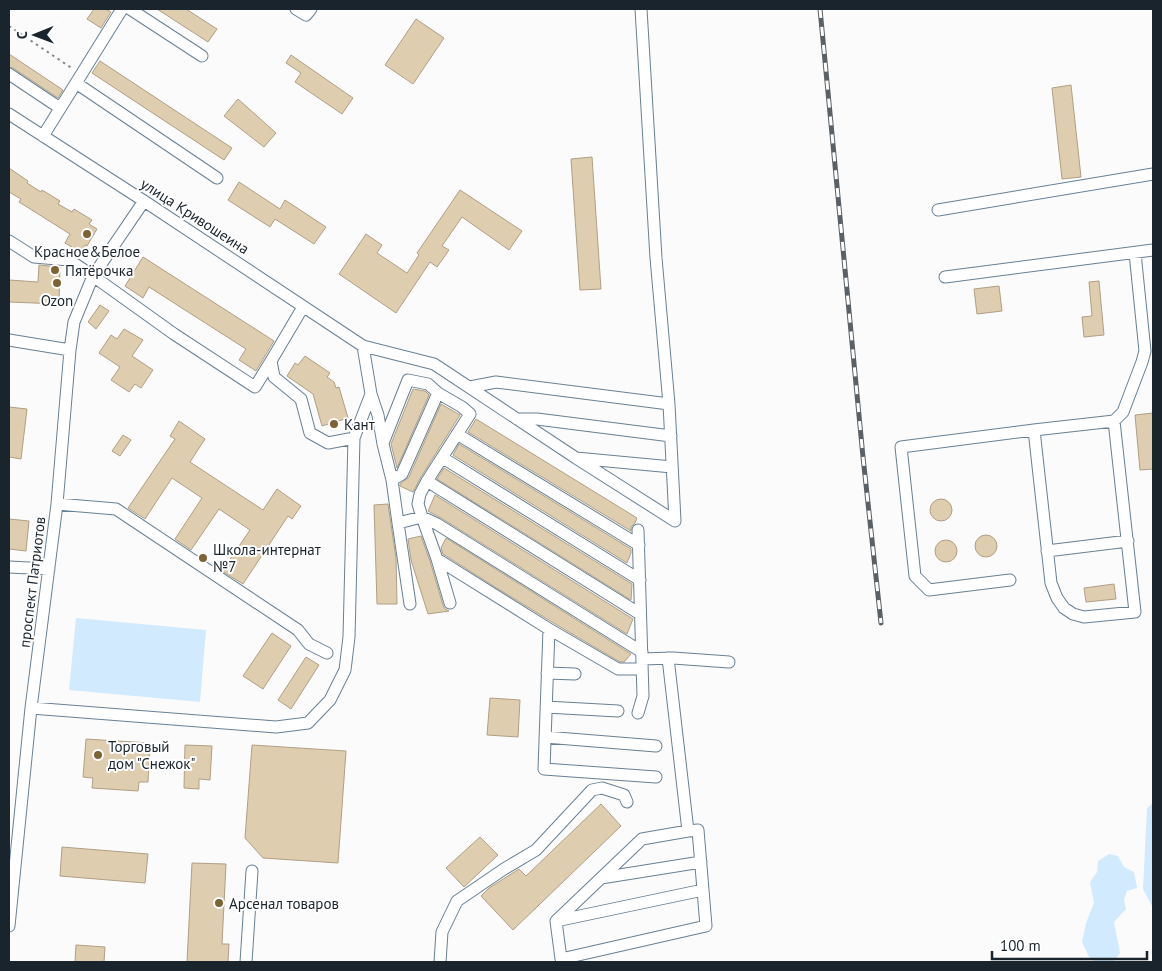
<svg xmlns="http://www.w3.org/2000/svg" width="1162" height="971" viewBox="0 0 1162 971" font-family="'PT Sans',sans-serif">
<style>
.green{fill:#d2eafe}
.building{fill:#dfcdb0;stroke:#b09f84}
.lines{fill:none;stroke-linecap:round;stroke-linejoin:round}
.minor-casing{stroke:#678095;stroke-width:13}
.path{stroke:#83888c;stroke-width:2;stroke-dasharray:2.5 4;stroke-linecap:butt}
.minor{stroke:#fff;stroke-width:11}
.rail-casing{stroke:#596066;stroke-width:5}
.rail{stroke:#fff;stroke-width:3;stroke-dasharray:9;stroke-linecap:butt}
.poi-dot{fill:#7d6234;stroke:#fff;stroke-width:2}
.labels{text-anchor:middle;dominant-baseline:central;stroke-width:4;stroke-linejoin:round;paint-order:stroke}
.street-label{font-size:15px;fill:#1a242c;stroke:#fff}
.poi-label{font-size:15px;fill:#1a242c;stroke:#fff;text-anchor:start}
</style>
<rect width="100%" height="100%" fill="#fbfbfb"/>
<!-- green -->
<path class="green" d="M76 618 206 630 200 702 69 690Z
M1153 803V908L1143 889 1147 808Z
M1109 854 1118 856 1124 867 1134 872 1137 888 1127 891 1124 900 1126 909 1114 922 1120 953 1114 962H1095L1089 957 1082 942 1086 923 1094 903 1090 882 1097 872 1098 861Z"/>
<!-- building -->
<path class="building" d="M94 9H105L111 12 101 28 87 19Z
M157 9H186L217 29 208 42Z
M416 19 444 38 413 84 385 65Z
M9 54 63 90 58 98 13 68 9 67Z
M291 55 353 98 342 114 295 82 301 73 286 63Z
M100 61 232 148 224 160 92 73Z
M1071 85 1081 177 1062 179 1052 88Z
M238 99 276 133 264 147 224 116Z
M592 157 601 289 580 290 571 159Z
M9 168 28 181 27 183 41 192 42 190 60 201 58 204 72 212 74 209 92 220 89 224 97 229 87 246 85 245 80 252 65 243 70 234 19 202 21 199 9 192Z
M239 182 280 209 285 200 326 227 314 244 275 219 270 227 228 200Z
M460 190 522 231 509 250 462 217 442 246 449 250 437 267 430 262 396 313 339 274 366 234 382 245 377 253 407 273 419 255 417 253Z
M143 257 274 341 256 371 239 360 246 349 149 287 143 298 125 286Z
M39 265 60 267 59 304 9 302V280L38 282Z
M1099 281 1104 335 1084 337 1082 317 1092 316 1089 282Z
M999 286 1002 311 977 314 974 289Z
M100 305 109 311 96 329 88 322Z
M124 329 143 340 132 356 153 370 141 388 135 384 129 392 111 380 120 367 99 353 111 335 117 339Z
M305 356 330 373 327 377 334 382 336 388 339 387 348 418 322 426 313 394 287 376 295 363 298 365Z
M413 389 425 391 429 395 397 468 391 444Z
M441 404 460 415 421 477 413 492 400 486V484L409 477Z
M9 407 27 409 21 459 9 457Z
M1153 413V469L1140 470 1135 415Z
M476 419 637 518 635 523 631 527V531L468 432Z
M179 421 205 439 190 462 263 510 277 489 301 506 292 519 288 516 243 584 222 571 250 530 219 509 191 550 175 539 202 498 172 478 145 519 128 508 175 439 170 436Z
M123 435 131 440 120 456 112 451Z
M459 444 631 549V553L627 563 453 455Z
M444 468 632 584 631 600 437 479Z
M435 495 633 619 627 634 441 518 428 511Z
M930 510a11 11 0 1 1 22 0a11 11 0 1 1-22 0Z
M388 504 396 558 397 604H377L374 505Z
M9 519 29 521 26 551 9 549Z
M975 546a11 11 0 1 1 22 0a11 11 0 1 1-22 0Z
M421 536 430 561 443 605 445 609 449 611 428 614 411 560 408 539Z
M446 538 631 654 624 662H620L557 625 495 587 443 554 441 548Z
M935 551a11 11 0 1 1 22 0a11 11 0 1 1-22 0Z
M1114 584 1116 599 1086 602 1084 588Z
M272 633 291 646 263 689 243 676Z
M306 657 319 665 291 709 278 700Z
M490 698 520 700 518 737 487 735Z
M86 739 150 743 148 782H139L138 791 92 788 93 778 83 777Z
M185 745 212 746 210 780 199 779V789L184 788Z
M252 745 346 751 338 863 263 858 245 838Z
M601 804 621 826 513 930 481 896 489 888 519 869 526 876Z
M480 837 498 855 464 887 446 868Z
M62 847 148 854 145 883 60 876Z
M192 863 226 864 222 944H229L228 962H187Z
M76 945 105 947 104 962H75Z"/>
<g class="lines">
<!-- minor casing -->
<g class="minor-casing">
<path id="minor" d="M130 9 202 56
M296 9 306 15 311 9
M641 9 656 258 669 404 675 521
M9 74 60 108
M76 83 217 178
M9 114 144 201 363 346 434 364 576 458
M43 136 122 9
M938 210 1153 174
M9 241 34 257 69 260 93 276 174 334 255 387 271 361
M945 277 1153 250
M303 307 271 361 274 377 301 399 310 433 328 443 354 438
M9 340 70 350
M470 387 496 382 669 404
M371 394 378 415 383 444 392 480 398 523 422 517 437 524 642 652
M517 419H537L671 436
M1034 430 1051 583 1057 598 1064 608 1073 614 1084 617 1135 612 1114 421
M457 434 639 545
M383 443 408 380 428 384 438 393 462 407 470 414 427 481 420 494 418 504 422 517 437 559 450 603
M443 458 640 580
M672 467 576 458 675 521
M392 480 402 474 438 393
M427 481 640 614
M57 504 116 509 298 630 309 644 327 653
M398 523 410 604
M1047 551 1128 541
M437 559 549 629 618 669H642
M9 567 49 569
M1010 580 929 590 915 576 901 447 1034 430 1114 421 1123 412 1142 362 1145 351 1135 253
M549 629 544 769 656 777
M668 658 688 831 642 839 556 921 561 959 706 926 698 830 688 831
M642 659 673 658 729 662
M547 673 575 674
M546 707 618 711
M31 708 276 727 308 723 330 700 345 670 349 637 354 438 371 394 363 346
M638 713 643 696 638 530
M545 737 656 746
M601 878 701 862
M556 921 703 890
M9 926 31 708 57 504 70 350 74 322 93 276 144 201
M246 962 252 871
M440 962 442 932 457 901 504 869 536 850 592 790 602 788 624 795 627 802"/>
</g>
<!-- path -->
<path class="path" d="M9 26 73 69"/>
<!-- minor -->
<use href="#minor" class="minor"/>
<!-- rail casing -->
<g class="rail-casing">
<path id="rail" d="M820 9 863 457 881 623"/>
</g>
<!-- rail -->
<use href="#rail" class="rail"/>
</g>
<!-- markers -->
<g class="poi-dot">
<circle cx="87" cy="234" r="5"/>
<circle cx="55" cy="270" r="5"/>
<circle cx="57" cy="283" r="5"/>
<circle cx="334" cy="424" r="5"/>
<circle cx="203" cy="558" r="5"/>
<circle cx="98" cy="755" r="5"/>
<circle cx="219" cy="903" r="5"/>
</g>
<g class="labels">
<!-- street labels -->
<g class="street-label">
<text transform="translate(195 216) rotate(33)">улица Кривошеина</text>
<text transform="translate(32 582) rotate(-83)">проспект Патриотов</text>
</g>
<!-- poi labels -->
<g class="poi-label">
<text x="87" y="251" text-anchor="middle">Красное&amp;Белое</text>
<text x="65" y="270">Пятёрочка</text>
<text x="57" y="300" text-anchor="middle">Ozon</text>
<text x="344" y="424">Кант</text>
<text x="213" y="549">Школа-интернат<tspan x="213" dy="17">№7</tspan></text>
<text x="108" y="746">Торговый<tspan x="108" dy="17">дом "Снежок"</tspan></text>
<text x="229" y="903">Арсенал товаров</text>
</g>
</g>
<!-- border -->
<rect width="1162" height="971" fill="none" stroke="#1a242c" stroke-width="20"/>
<!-- north arrow -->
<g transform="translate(35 35) rotate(269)" stroke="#ffffff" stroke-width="4" paint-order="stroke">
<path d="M0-4L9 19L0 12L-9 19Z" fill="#1a242c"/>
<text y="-8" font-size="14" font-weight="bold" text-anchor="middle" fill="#1a242c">С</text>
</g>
<!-- scale -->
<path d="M992 951v8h155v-8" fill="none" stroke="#1a242c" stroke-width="2.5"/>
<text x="1000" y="951" font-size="15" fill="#1a242c" stroke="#ffffff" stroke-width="4" paint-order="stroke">100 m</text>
</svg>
